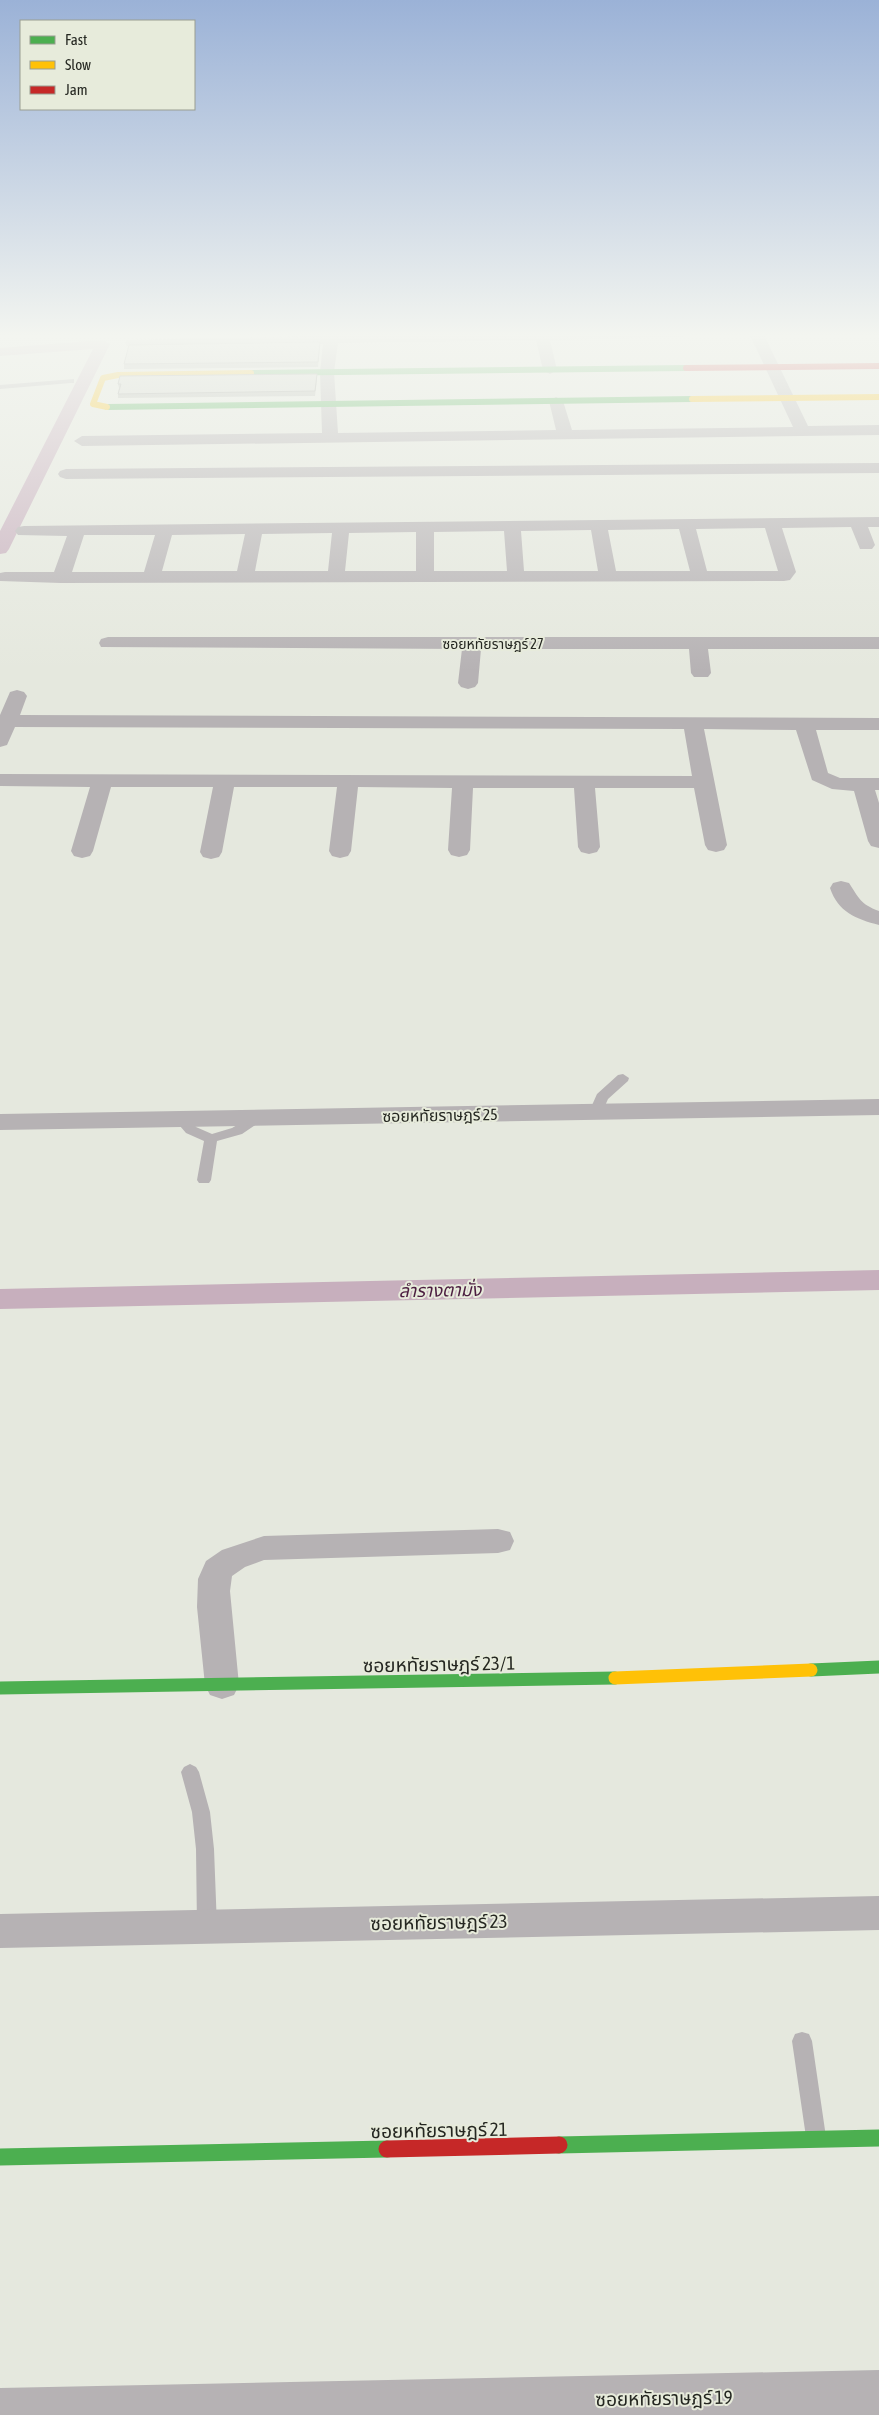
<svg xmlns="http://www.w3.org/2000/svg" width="879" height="2415" viewBox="0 0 879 2415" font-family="'Asap Condensed','Noto Sans Thai',sans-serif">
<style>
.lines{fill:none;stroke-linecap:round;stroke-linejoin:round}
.canal{fill:#c7afbd;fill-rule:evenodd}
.lane{fill:#b6b2b4;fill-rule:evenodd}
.street{fill:#b6b2b4;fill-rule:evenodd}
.fast-far2{stroke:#4caf50;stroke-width:6}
.fast-far1{stroke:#4caf50;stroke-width:13}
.fast{stroke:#4caf50;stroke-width:17}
.slow-far1{stroke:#ffc107;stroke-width:6}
.slow{stroke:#ffc107;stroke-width:13}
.jam-far1{stroke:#c62828;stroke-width:6}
.jam{stroke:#c62828;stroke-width:17}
.wall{fill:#b2b4ad}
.building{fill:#cfd1c9;stroke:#91928d}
.labels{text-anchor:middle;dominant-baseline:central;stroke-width:4;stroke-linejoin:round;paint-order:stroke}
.far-street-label{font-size:14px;fill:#252721;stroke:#e7ebdb}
.street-label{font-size:16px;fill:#252721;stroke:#e7ebdb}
.water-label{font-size:18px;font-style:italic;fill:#4c1e40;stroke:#e7ebdb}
.near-street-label{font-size:19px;fill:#252721;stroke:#e7ebdb}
</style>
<rect width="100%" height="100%" fill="#e5e8de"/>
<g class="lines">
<!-- canal -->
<path class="canal" d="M103 340 110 344 9 549 6 553 0 554V531L93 349 0 356V348Z
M879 1270V1290L0 1309V1289Z"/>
<!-- lane -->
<path class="lane" d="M74 379V383H71L0 389V385Z
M623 1074 629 1078 628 1081 608 1099 601 1115H591L589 1112 597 1094 618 1075Z
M256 1114 261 1115 263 1118 261 1121 242 1134 217 1141 211 1180 209 1183H199L197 1180 204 1141 186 1133 174 1119 176 1116H186L196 1127 212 1134 232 1128Z
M190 1764 196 1767 199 1772 210 1812 214 1849 217 1927 214 1933 207 1936 200 1933 197 1927 196 1849 192 1812 181 1772 184 1767Z
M802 2032 809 2034 812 2041 826 2137 823 2144 816 2147 809 2144 806 2137 792 2041 795 2034Z"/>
<!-- street -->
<path class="street" d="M437 333H690L683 337 550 340 557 370 550 374 543 370 536 340 338 343 334 372 338 433 556 430 549 401 556 397 563 401 572 430 793 427 749 333H763L808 426 879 425V435L82 446 74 441 82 436 322 433 320 372 323 344 132 347 127 346 125 343 127 340Z
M879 463V473L66 479 60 477 58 474 60 471 66 469Z
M879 517V527H868L875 545 872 549H860L851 527 782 528 796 572 790 580 784 581 61 583 0 581V573L5 572H54L67 536 18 535 15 531 18 527 24 526ZM765 528 778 571H707L696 529ZM679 529 690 571H616L608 530ZM591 530 598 571H524L521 531ZM504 531 507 571H434V532ZM416 532V571H345L349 533ZM332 533 328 571H255L262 534ZM245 534 237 571H162L172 535ZM84 535H155L144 572H72Z
M108 637H879V649H708L711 673 708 677H694L691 673 689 649H481L478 683 475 687 468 689 461 687 458 683 462 649 101 647 99 643 101 639Z
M17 690 24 692 27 696 20 715 879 718V730H816L828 773 840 778H879V790H875L879 803V848L871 846 868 841 854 791 832 789 812 780 796 730 704 729 727 845 724 850 716 852 708 850 705 845 694 788H595L600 847 597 852 589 854 581 852 578 847 574 788H473L470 850 467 855 459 857 451 855 448 850 452 788 358 787 351 851 348 856 340 858 332 856 329 851 337 787H234L222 852 219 857 211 859 203 857 200 852 213 787H111L93 851 90 856 82 858 74 856 71 851 90 787 0 786V774L692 776 684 729 15 727 7 745 0 747V715L10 692Z
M841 881 849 883C859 898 860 904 879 911V925C856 919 838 912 830 888L833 883Z
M879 1099V1115L0 1130V1114Z
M498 1529 510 1532 514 1541 510 1550 498 1553 264 1560 245 1567 232 1576 230 1591 239 1685 234 1695 222 1699 210 1695 205 1685 197 1607 198 1579 206 1561 222 1550 264 1536Z
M879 1896V1930L0 1948V1914Z
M879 2370V2415H0V2388Z"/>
<!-- fast-far2 -->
<path class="fast-far2" d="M251 373 686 368
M107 407 692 399"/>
<!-- fast-far1 -->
<path class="fast-far1" d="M811 1670 879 1667
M0 1688 615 1678"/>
<!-- fast -->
<path class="fast" d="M559 2145 879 2138
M0 2157 387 2149"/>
<!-- slow-far1 -->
<path class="slow-far1" d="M692 399 879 397
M107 407 93 404 103 378 118 375 251 373"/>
<!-- slow -->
<path class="slow" d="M615 1678 811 1670"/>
<!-- jam-far1 -->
<path class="jam-far1" d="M686 368 879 366"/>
<!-- jam -->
<path class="jam" d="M387 2149 559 2145"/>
</g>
<!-- wall -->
<path class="wall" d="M320 342 318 367 124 369V364Z
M317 379 315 396 118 398V394L119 388 118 384Z"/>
<!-- building -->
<path class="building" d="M320 342 318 362 124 364 129 345Z
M317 374 315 391 118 394 121 384H118L120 376Z"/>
<!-- sky -->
<linearGradient id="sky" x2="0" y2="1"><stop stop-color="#9bb2d7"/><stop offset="0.5" stop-color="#f3f5f0"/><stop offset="1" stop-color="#f3f5f0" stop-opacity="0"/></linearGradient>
<rect width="879" height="671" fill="url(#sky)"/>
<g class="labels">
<!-- far-street labels -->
<g class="far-street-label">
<text x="493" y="644">ซอยหทัยราษฎร์ 27</text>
</g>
<!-- street labels -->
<g class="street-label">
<text transform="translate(440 1115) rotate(-1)">ซอยหทัยราษฎร์ 25</text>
</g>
<!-- water labels -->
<g class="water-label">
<text transform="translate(440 1290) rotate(-1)">ลำรางตามั่ง</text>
</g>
<!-- near-street labels -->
<g class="near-street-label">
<text transform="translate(439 1664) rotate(-1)">ซอยหทัยราษฎร์ 23/1</text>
<text transform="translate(439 1922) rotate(-1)">ซอยหทัยราษฎร์ 23</text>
<text transform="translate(439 2130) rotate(-1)">ซอยหทัยราษฎร์ 21</text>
<text transform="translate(664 2398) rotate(-1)">ซอยหทัยราษฎร์ 19</text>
</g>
</g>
<!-- legend -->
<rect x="20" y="20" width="175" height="90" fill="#e7ebdb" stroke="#999d91"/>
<rect x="30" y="36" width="25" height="8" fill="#4caf50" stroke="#999d91"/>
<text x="65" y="45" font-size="15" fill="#252721">Fast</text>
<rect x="30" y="61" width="25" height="8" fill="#ffc107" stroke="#999d91"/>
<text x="65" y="70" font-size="15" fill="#252721">Slow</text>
<rect x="30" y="86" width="25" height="8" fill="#c62828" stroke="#999d91"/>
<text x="65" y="95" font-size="15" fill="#252721">Jam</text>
</svg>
